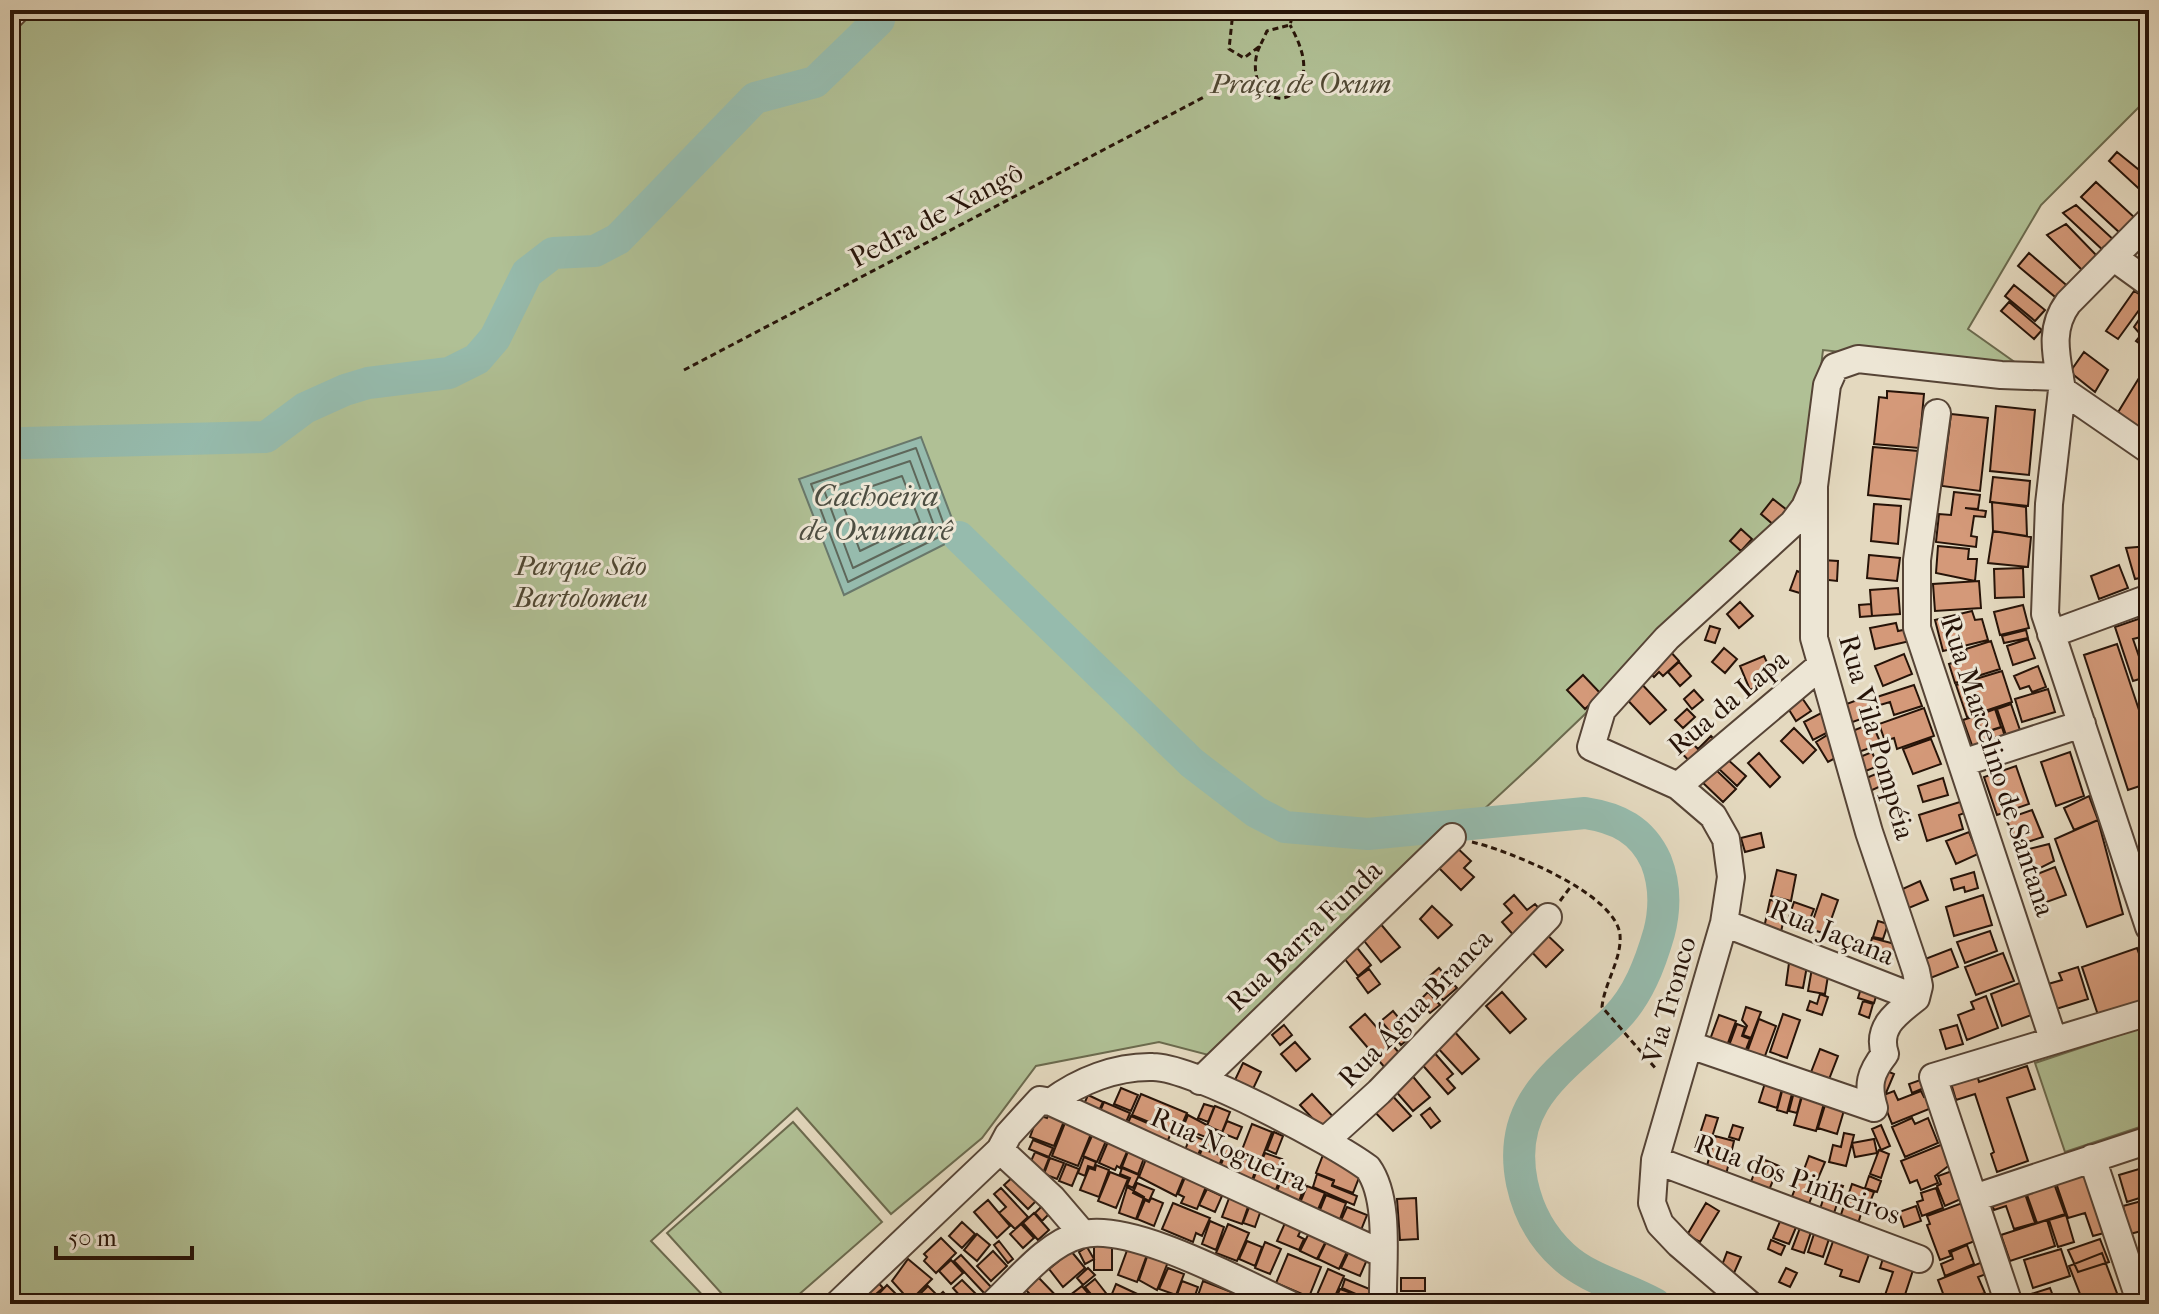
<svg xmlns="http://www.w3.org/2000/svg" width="2159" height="1314" viewBox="0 0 2159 1314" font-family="'IM FELL French Canon',serif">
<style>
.green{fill:#b0c095;stroke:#6b6a4e;stroke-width:2}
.water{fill:#96bbad;stroke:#69786b;stroke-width:2}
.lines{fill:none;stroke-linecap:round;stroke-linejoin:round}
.shore{stroke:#5e675a;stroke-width:2}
.river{stroke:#96bbad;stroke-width:32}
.building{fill:#d49979;stroke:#261308;stroke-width:2}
.minor-casing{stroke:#564436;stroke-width:30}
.path{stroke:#261308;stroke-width:3;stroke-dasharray:6 4;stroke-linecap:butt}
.minor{stroke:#ede6d5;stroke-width:26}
.labels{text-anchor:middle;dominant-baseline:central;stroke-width:6;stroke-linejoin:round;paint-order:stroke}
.park-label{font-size:28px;font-style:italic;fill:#4f4732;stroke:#ede6d5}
.street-label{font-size:28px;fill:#261308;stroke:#ede6d5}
.water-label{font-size:30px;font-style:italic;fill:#4d4e42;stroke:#ede6d5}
</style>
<rect width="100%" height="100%" fill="#e4d9bf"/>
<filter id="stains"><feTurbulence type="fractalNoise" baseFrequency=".0025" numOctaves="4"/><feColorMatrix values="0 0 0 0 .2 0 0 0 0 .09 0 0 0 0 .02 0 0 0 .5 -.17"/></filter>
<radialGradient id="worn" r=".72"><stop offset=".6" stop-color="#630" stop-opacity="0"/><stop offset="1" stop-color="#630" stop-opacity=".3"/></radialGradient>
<!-- green -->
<path class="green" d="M23 10H2149V97L2041 205 1968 329 2023 368H1992L1823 350 1807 486 1793 515 1535 762 1216 1057 1159 1042 1036 1066 982 1138 891 1214 797 1108 651 1241 711 1304H10V26Z
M2149 1025V1124L2065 1152 2035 1063Z
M793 1122 882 1222 788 1304H731L667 1233Z"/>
<!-- water -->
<path class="water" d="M921 437 959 537 844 595 799 479Z"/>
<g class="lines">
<!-- shore -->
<path class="shore" d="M916 448 947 533 848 582 811 484Z
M910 461 935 528 853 568 824 490Z
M902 476 920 522 860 551 840 497Z"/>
<!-- river -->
<path class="river" d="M24 443 266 437 305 408 345 390 368 383 449 373 477 359 495 338 527 273 553 253 595 251 618 239 755 98 815 82 879 20 881 10
M959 537 1192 763 1256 812 1285 827 1368 834 1585 813C1618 818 1642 830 1656 861 1665 884 1665 910 1659 933 1650 964 1638 996 1615 1019 1564 1069 1505 1100 1522 1183 1528 1211 1542 1237 1563 1256 1589 1280 1625 1287 1655 1304"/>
</g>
<!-- building -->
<path class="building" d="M2117 152 2149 178V198L2109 161Z
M2096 182 2135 218 2120 233 2081 197Z
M2076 205 2116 242 2106 253 2063 213Z
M2066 224 2098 257 2083 271 2047 235Z
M2029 253 2071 289 2060 301 2018 266Z
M2014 285 2045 310 2035 321 2005 296Z
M2134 291 2147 299 2118 339 2106 331Z
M2009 302 2042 330 2034 339 2001 311Z
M2149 305V350L2136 341 2141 335 2134 327Z
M2084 352 2108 370 2095 392 2070 372Z
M2142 373 2149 377V434L2117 414Z
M1887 391 1924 394 1919 448 1874 444 1879 397 1887 398Z
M1996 406 2035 410 2029 475 1990 471Z
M1951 414 1988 418 1980 491 1942 486Z
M1873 447 1918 451 1914 500 1868 495Z
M1993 477 2030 481 2028 506 1990 502Z
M1954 492 1980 495 1978 509 1965 508 1986 511 1985 517 1974 516 1971 536 1977 537 1976 547 1936 542 1939 514 1951 515Z
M1773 499 1787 510 1775 526 1761 514Z
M1992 502 2026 507 2027 536 1993 531Z
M1874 504 1901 506 1898 544 1871 541Z
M1741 529 1752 539 1741 551 1730 541Z
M1993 531 2031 537 2028 567 1988 563Z
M1938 546 1969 549 1968 559H1977L1975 581 1936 573Z
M2149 546V576L2135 579 2126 548Z
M1869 555 1900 558 1897 581 1867 578Z
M1822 560 1838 561 1837 581 1820 579Z
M2119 565 2128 588 2099 599 2091 576Z
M2023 568 2024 597 1995 598 1994 569Z
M1797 571 1809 576 1803 594 1790 590Z
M1979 581 1981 608 1935 611 1933 584Z
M1898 588 1900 614 1872 616 1870 590Z
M1740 602 1753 616 1739 628 1727 614Z
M1871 604 1872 616 1860 617 1859 605Z
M2023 605 2029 628 2000 635 1994 612Z
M1972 611 1975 620 1982 619 1988 640 1943 651 1935 620Z
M2144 617 2149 635 2133 639 2146 677 2133 681 2115 627Z
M1896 623 1898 631 1908 629 1910 641 1875 649 1870 628Z
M1710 626 1720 629 1715 643 1705 640Z
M2026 630 2028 638 2004 643 2002 636Z
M2028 639 2035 658 2013 665 2007 646Z
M1991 641 2000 669 1955 683 1949 664 1968 658 1966 649Z
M2117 644 2141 716 2149 713V783L2128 790 2084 655Z
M1724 648 1737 659 1725 673 1712 662Z
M1668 649 1679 661 1663 676 1659 672 1654 677 1646 669Z
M1904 654 1912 674 1883 686 1875 666Z
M1764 656 1775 680 1750 690 1740 666Z
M1679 662 1691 676 1680 686 1668 672Z
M2038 666 2046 687 2032 692 2029 686 2020 689 2014 676Z
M2002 671 2012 702 1967 717 1956 685Z
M1583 675 1601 694 1585 709 1567 690Z
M1637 679 1666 710 1650 724 1621 693Z
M1914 685 1922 706 1894 715 1890 702 1880 705 1877 697Z
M2048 689 2055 712 2022 722 2015 699Z
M1694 690 1703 700 1692 709 1684 699Z
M1800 695 1811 711 1796 721 1786 705Z
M1868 696 1875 714 1847 724 1841 706Z
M2011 704 2021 733 2007 738 1997 709Z
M1924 708 1934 736 1897 749 1894 738 1885 741 1879 724Z
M1687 709 1695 717 1683 728 1675 720Z
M1995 709 2001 727 1982 733 1976 716Z
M1827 710 1836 728 1813 740 1804 722Z
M1975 716 1981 734 2002 727 2005 737 1973 748 1963 720Z
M1872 723 1881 744 1853 754 1845 734Z
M1794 728 1816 750 1803 763 1781 741Z
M1683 734 1698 749 1711 736 1718 743 1694 766 1673 744Z
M1829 734 1841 755 1828 762 1816 742Z
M1931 739 1941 764 1913 774 1903 749Z
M1872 752 1878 766 1861 773 1855 759Z
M2070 752 2084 796 2056 806 2041 762Z
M1759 753 1780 777 1770 787 1748 763Z
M1726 758 1746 776 1737 786 1717 767Z
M2016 766 2029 804 1997 815 1984 777Z
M1714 768 1736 789 1723 802 1701 781Z
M1885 770 1890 782 1870 791 1864 779Z
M1943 778 1948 795 1923 802 1918 786Z
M2089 796 2098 820 2074 830 2064 808Z
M1963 801 1967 812 1959 815 1963 829 1927 841 1919 815Z
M2032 810 2043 837 2018 845 2006 819Z
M2098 820 2123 914 2087 927 2055 839Z
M1969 832 1978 854 1956 864 1946 841Z
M1761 833 1764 847 1745 852 1741 838Z
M1452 843 1471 861 1464 868 1474 877 1461 890 1433 862Z
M2049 844 2054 861 2028 874 2017 852Z
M2055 867 2066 895 2041 904 2030 877Z
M1777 870 1796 875 1791 901 1771 896Z
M1974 872 1978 888 1965 892 1964 887 1954 890 1951 879Z
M1920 881 1928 900 1904 910 1896 892Z
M1822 894 1838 900 1826 934 1810 929Z
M1514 895 1527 910 1535 904 1544 914 1516 938 1502 922 1512 913 1504 904Z
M1983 895 1992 925 1954 936 1946 907Z
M1770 900 1787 903 1781 932 1764 928Z
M1794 902 1814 909 1808 924 1789 917Z
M1432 906 1452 925 1438 938 1420 919Z
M1878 921 1888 924 1883 939 1873 937Z
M1379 922 1400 947 1381 962 1361 937Z
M1542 930 1563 950 1546 967 1526 946Z
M1990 931 1997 951 1965 963 1957 942Z
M1872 938 1895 944 1890 964 1867 958Z
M1354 944 1371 965 1358 976 1341 954Z
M2137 948 2149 982V998L2098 1015 2082 967Z
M1951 949 1958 967 1928 979 1920 961Z
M2003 953 2014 981 1976 995 1965 967Z
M1789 963 1807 966 1803 988 1786 985Z
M2078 967 2088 999 2056 1009 2048 984 2062 980 2059 973Z
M1439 968 1457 988 1443 1000 1425 980Z
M1812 968 1829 970 1825 994 1808 991Z
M1369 969 1380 984 1368 993 1357 978Z
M2022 982 2034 1014 2002 1026 1991 994Z
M1862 985 1878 990 1874 1003 1858 998Z
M1428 992 1440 1005 1430 1013 1419 1001Z
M1502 992 1526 1019 1510 1033 1486 1006Z
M1820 994 1828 997 1822 1015 1807 1010 1810 1001 1817 1004Z
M1986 996 1998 1028 1967 1040 1958 1015 1974 1009 1971 1002Z
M1863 1001 1873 1004 1869 1018 1859 1014Z
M1746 1007 1761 1012 1751 1038 1743 1035 1747 1026 1742 1020Z
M1393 1011 1413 1035 1401 1045 1381 1021Z
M1365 1014 1401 1055 1386 1069 1350 1027Z
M1783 1014 1800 1020 1787 1058 1770 1052Z
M1719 1015 1736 1021 1725 1051 1708 1045Z
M1759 1019 1776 1026 1762 1064 1745 1058Z
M1737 1024 1745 1027 1742 1036 1750 1039 1743 1057 1727 1051Z
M1284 1025 1292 1035 1280 1045 1272 1035Z
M1957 1025 1963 1044 1946 1049 1940 1030Z
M1453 1030 1479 1059 1462 1074 1436 1046Z
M1295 1042 1310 1059 1296 1071 1281 1054Z
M1820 1049 1838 1056 1826 1087 1808 1080Z
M1432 1050 1453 1074 1447 1079 1455 1088 1448 1094 1419 1061Z
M1243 1063 1261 1072 1252 1091 1234 1082Z
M2027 1066 2035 1089 2007 1098 2028 1161 1997 1172 1991 1154 1994 1152 1975 1094 1956 1100 1950 1080 1976 1071 1979 1082Z
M1882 1069 1894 1074 1886 1093 1874 1089Z
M1410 1073 1430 1097 1413 1111 1392 1087Z
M1926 1078 1929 1086 1912 1093 1909 1084Z
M1766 1080 1783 1085 1777 1108 1759 1102Z
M1784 1084 1794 1086 1787 1113 1777 1110Z
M1121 1088 1138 1095 1131 1111 1114 1104Z
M1894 1091 1898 1100 1921 1091 1924 1097 1929 1095 1934 1107 1892 1124 1881 1096Z
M1389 1092 1411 1116 1393 1131 1371 1108Z
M1794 1092 1802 1094 1797 1113 1789 1111Z
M1803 1093 1825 1100 1816 1131 1794 1125Z
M1141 1094 1187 1113 1178 1134 1132 1115Z
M1312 1094 1338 1122 1326 1133 1300 1105Z
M1088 1095 1103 1102 1096 1117 1081 1111Z
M1104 1102 1130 1113 1123 1129 1097 1118Z
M1826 1102 1845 1107 1837 1134 1818 1128Z
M1204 1104 1214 1107 1208 1122 1198 1118Z
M1215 1106 1230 1112 1222 1132 1207 1126Z
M1051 1108 1067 1114 1054 1146 1030 1137 1038 1115 1047 1118Z
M1430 1108 1440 1121 1431 1128 1421 1115Z
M1188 1115 1220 1132 1216 1141 1190 1131 1188 1137 1180 1135Z
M1706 1115 1718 1118 1707 1153 1695 1149Z
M1131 1116 1171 1133 1163 1152 1124 1132Z
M1067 1118 1093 1129 1078 1166 1052 1156Z
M1912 1118 1915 1124 1928 1118 1938 1143 1905 1157 1892 1127Z
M1227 1121 1242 1127 1237 1139 1222 1133Z
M1252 1124 1272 1132 1260 1163 1240 1155Z
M1733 1125 1743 1128 1739 1140 1729 1137Z
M1881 1125 1890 1146 1881 1150 1872 1129Z
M1095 1129 1109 1134 1097 1162 1083 1156Z
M1274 1132 1283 1136 1276 1154 1267 1150Z
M1844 1133 1854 1135 1846 1166 1829 1162 1833 1145 1841 1147Z
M1191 1135 1204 1140 1196 1160 1183 1155Z
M1715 1136 1734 1141 1725 1179 1705 1173Z
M1110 1137 1130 1145 1120 1168 1117 1166 1115 1170 1099 1163Z
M1206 1138 1238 1150 1236 1157 1202 1148Z
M1874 1139 1877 1153 1855 1157 1852 1143Z
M1033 1140 1053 1148 1049 1157 1029 1149Z
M1131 1144 1147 1150 1138 1174 1122 1167Z
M1943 1144 1951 1164 1935 1176 1938 1183 1921 1190 1917 1180 1910 1183 1901 1161Z
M1202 1149 1223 1156 1216 1173 1196 1165Z
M1879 1150 1889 1154 1881 1178 1870 1174Z
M1035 1152 1049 1158 1043 1173 1028 1168Z
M1265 1153 1282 1159 1277 1170 1261 1163Z
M1148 1154 1187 1169 1176 1196 1139 1177Z
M1228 1155 1242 1161 1234 1179 1217 1174 1224 1157Z
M1323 1155 1362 1170 1353 1193 1332 1185 1334 1180 1316 1173Z
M1809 1156 1825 1162 1817 1181 1802 1175Z
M1084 1157 1096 1162 1094 1168 1088 1166 1085 1176 1078 1173Z
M1050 1158 1064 1163 1057 1179 1044 1174Z
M1244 1158 1262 1166 1260 1171 1256 1169 1251 1183 1234 1184Z
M1760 1158 1779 1166 1767 1195 1749 1187Z
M1066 1164 1079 1169 1072 1186 1059 1181Z
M1096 1165 1109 1170 1099 1197 1080 1190 1089 1168 1095 1170Z
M2149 1166V1195L2127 1202 2119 1175Z
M1122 1168 1139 1175 1133 1188 1127 1185 1130 1178 1120 1174Z
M2083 1168 2104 1233 2093 1236 2085 1213 2068 1218 2054 1177Z
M1188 1170 1209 1179 1197 1209 1181 1203 1184 1197 1178 1194Z
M1257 1170 1280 1179 1273 1197 1252 1183Z
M1952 1171 1963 1198 1945 1206 1937 1186 1941 1184 1938 1176Z
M1110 1172 1128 1179 1116 1208 1098 1201Z
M1317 1174 1334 1181 1332 1186 1357 1196 1354 1205 1313 1187Z
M1015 1175 1038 1199 1028 1209 1004 1185Z
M1283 1175 1305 1184 1296 1210 1273 1202Z
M1869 1176 1881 1181 1877 1192 1865 1188Z
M2052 1178 2065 1214 2037 1223 2026 1192Z
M1799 1179 1816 1186 1808 1206 1791 1199Z
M1829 1182 1843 1186 1834 1213 1820 1209Z
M1137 1183 1154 1190 1149 1201 1133 1193Z
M1852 1184 1874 1192 1870 1202 1849 1193Z
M1307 1186 1325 1193 1314 1219 1296 1212Z
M1127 1187 1144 1197 1136 1219 1119 1213Z
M1001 1188 1028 1217 1015 1229 999 1213 1006 1207 994 1194Z
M1936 1188 1943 1208 1922 1216 1917 1202 1923 1200 1921 1193Z
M2023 1188 2035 1223 2014 1229 2006 1206 1994 1210 1990 1199Z
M1207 1189 1222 1196 1215 1212 1199 1205Z
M1231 1193 1250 1201 1242 1224 1222 1217Z
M1326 1195 1346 1203 1338 1224 1316 1220Z
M1847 1196 1865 1201 1856 1230 1838 1224Z
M1151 1198 1163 1203 1154 1226 1137 1219 1145 1200 1149 1202Z
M1416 1198 1418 1239 1400 1240 1397 1199Z
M2149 1199V1229L2130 1234 2123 1206Z
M988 1200 1010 1226 997 1238 974 1212Z
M1965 1202 1980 1239 1949 1251 1951 1256 1940 1260 1927 1225 1930 1224 1927 1216Z
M1045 1203 1052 1211 1042 1221 1035 1213Z
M1173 1203 1210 1218 1202 1236 1196 1233 1193 1242 1162 1229Z
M1706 1203 1719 1211 1700 1242 1687 1235Z
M1250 1205 1261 1210 1255 1227 1243 1223Z
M1916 1206 1921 1221 1904 1227 1899 1212Z
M1347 1207 1367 1215 1359 1235 1338 1227Z
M1034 1213 1049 1230 1038 1240 1023 1223Z
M2066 1215 2074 1242 2058 1247 2049 1220Z
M1781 1219 1797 1225 1789 1244 1773 1238Z
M2047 1220 2055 1246 2010 1261 2001 1235Z
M1210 1221 1224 1227 1216 1250 1202 1244Z
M962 1222 975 1234 962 1248 949 1236Z
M1285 1223 1301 1230 1298 1236 1304 1239 1299 1250 1277 1241Z
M1021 1224 1034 1238 1023 1248 1010 1234Z
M1228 1224 1249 1233 1237 1261 1216 1253Z
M1800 1228 1811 1232 1804 1253 1792 1249Z
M1815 1231 1830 1236 1823 1257 1808 1252Z
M1309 1233 1326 1241 1317 1259 1300 1251Z
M1836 1233 1872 1246 1859 1282 1840 1276 1842 1270 1825 1264Z
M977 1234 990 1245 977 1261 964 1250Z
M2149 1234V1264H2148L2140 1237Z
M1329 1236 1350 1245 1339 1269 1318 1259Z
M941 1238 956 1253 936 1273 924 1261 927 1257 924 1254Z
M2100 1239 2109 1262 2078 1272 2068 1250Z
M1771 1240 1785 1246 1781 1255 1768 1249Z
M999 1241 1013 1259 1008 1263 994 1245Z
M1247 1241 1262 1247 1255 1266 1239 1259Z
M1265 1242 1281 1249 1270 1274 1255 1268Z
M1129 1245 1148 1252 1137 1282 1118 1275Z
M1967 1245 1974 1264 1945 1276 1941 1264 1953 1259 1951 1252Z
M1094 1246H1112V1270H1094Z
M1087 1247 1094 1259 1085 1264 1079 1252Z
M1351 1247 1369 1255 1360 1276 1341 1268Z
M2061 1249 2070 1276 2033 1288 2024 1260Z
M993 1251 1007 1266 991 1281 977 1266Z
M1071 1251 1085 1268 1063 1287 1049 1269Z
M1727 1252 1741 1257 1734 1273 1721 1268Z
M1885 1252 1916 1261 1902 1304 1884 1298 1893 1272 1880 1268Z
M2102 1253 2121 1304H2084L2069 1266Z
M1148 1254 1168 1262 1157 1290 1139 1280Z
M1288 1254 1321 1267 1309 1297 1276 1283Z
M961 1255 992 1288 985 1294 954 1261Z
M908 1259 932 1279 910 1301 892 1281Z
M951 1260 963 1273 951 1284 939 1271Z
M1985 1261 1989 1273 1978 1277 1985 1293 1947 1304 1938 1280Z
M1088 1268 1095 1275 1083 1285 1077 1278Z
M1168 1268 1184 1274 1176 1295 1159 1289Z
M1786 1268 1797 1273 1790 1287 1779 1282Z
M1328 1269 1344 1276 1332 1303 1316 1297Z
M1038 1277 1064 1304H1039L1025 1289Z
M1401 1278H1425V1291H1401Z
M875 1279 883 1288 869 1300 860 1291Z
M1095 1279 1109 1297 1099 1304 1085 1287Z
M1345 1279 1372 1290 1366 1304H1352L1356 1294 1342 1288Z
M962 1280 982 1300 978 1304H967L953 1288Z
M1182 1281 1198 1287 1193 1301 1177 1295Z
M1203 1281 1247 1298 1244 1304H1195Z
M1116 1284 1146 1298 1143 1304 1109 1301Z
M887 1285 904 1302 902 1304H877L873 1300Z
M928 1286 935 1293 927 1303 919 1295Z
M1082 1286 1097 1304H1076L1069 1296Z
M2050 1288 2056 1304H2031L2028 1295Z
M1340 1289 1354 1294 1350 1304H1334Z
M943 1292 954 1304H930Z
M1997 1292 2001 1304H1964Z
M1881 1294 1884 1304H1864L1862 1300Z
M1407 1298 1439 1301V1304H1406Z"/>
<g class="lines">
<!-- minor casing -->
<g class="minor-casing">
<path id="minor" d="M10 16 16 10
M2149 221 2068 303C2048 330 2057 358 2062 390L2149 450
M2113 257 2149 283
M2062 390 2049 504 2045 614 2149 927
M1937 413 1917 560V628L2053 1039
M2051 634 2149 598
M1962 763 2082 724
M1678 786 1819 667
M1724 923 1916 998
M1916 998 1919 986 1916 971 1869 832 1814 638V486L1827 385 1835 367 1858 359 2001 375 2060 377
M1690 1045 1874 1108
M1200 1081 1452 837
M1051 1102 1381 1253
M1874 1108C1867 1085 1870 1073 1885 1054 1876 1027 1897 1013 1916 998
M1325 1141 1379 1092 1548 917
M1000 1150 1052 1198 1082 1233
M2092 1158 2141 1304
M1655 1160 1919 1259
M1974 1198 2149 1140
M838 1304 1000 1150 1008 1135 1040 1100 1051 1102C1079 1081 1116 1066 1153 1067 1193 1067 1333 1142 1368 1168 1391 1200 1382 1264 1383 1304
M993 1304C1018 1281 1046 1244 1080 1235 1128 1220 1242 1283 1289 1304
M1749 1304 1679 1244 1660 1224 1652 1203 1655 1160 1724 923 1731 877 1726 839 1713 816 1678 786 1591 747 1602 710 1667 638 1793 523 1805 507 1814 486
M2009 1304 1933 1077 2149 1012"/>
</g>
<!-- path -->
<path class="path" d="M1227 10 1232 21 1229 49 1244 58 1260 46 1267 31 1290 25 1294 10
M1260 46C1251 62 1254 95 1278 98 1285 99 1291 96 1295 91 1312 71 1301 45 1290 25
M684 370 1206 96
M1472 842C1507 850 1616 893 1620 935 1622 959 1604 984 1602 1007L1657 1070
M1560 901 1572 885"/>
<!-- minor -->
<use href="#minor" class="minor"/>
</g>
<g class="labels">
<!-- park labels -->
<g class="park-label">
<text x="1301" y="83">Praça de Oxum</text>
<text x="581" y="565">Parque São<tspan x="581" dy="32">Bartolomeu</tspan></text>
</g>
<!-- street labels -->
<g class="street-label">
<text transform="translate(936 215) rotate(-28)">Pedra de Xangô</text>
<text transform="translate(1728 702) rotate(-40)">Rua da Lapa</text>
<text transform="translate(1877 737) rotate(74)">Rua Vila Pompéia</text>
<text transform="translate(1998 766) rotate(72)">Rua Marcelino de Santana</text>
<text transform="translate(1832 932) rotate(22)">Rua Jaçana</text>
<text transform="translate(1304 936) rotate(-44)">Rua Barra Funda</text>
<text transform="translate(1669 1000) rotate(-74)">Via Tronco</text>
<text transform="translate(1415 1008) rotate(-46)">Rua Água Branca</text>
<text transform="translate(1229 1149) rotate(24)">Rua Nogueira</text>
<text transform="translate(1798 1179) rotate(20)">Rua dos Pinheiros</text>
</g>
<!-- water labels -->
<g class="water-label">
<text x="876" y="496">Cachoeira<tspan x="876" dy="34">de Oxumarê</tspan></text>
</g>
</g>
<!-- margin -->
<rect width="2159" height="1314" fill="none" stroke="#e4d9bf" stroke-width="40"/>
<rect x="12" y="12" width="2135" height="1290" fill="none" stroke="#261308" stroke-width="4"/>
<rect x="20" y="20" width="2119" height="1274" fill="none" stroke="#261308" stroke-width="2"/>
<!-- scale -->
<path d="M56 1246v12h136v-12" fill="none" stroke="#261308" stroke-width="4"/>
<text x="68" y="1246" font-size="24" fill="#261308" stroke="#ede6d5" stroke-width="6" paint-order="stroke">50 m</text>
<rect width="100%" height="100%" filter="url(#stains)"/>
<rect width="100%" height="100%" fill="url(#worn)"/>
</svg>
